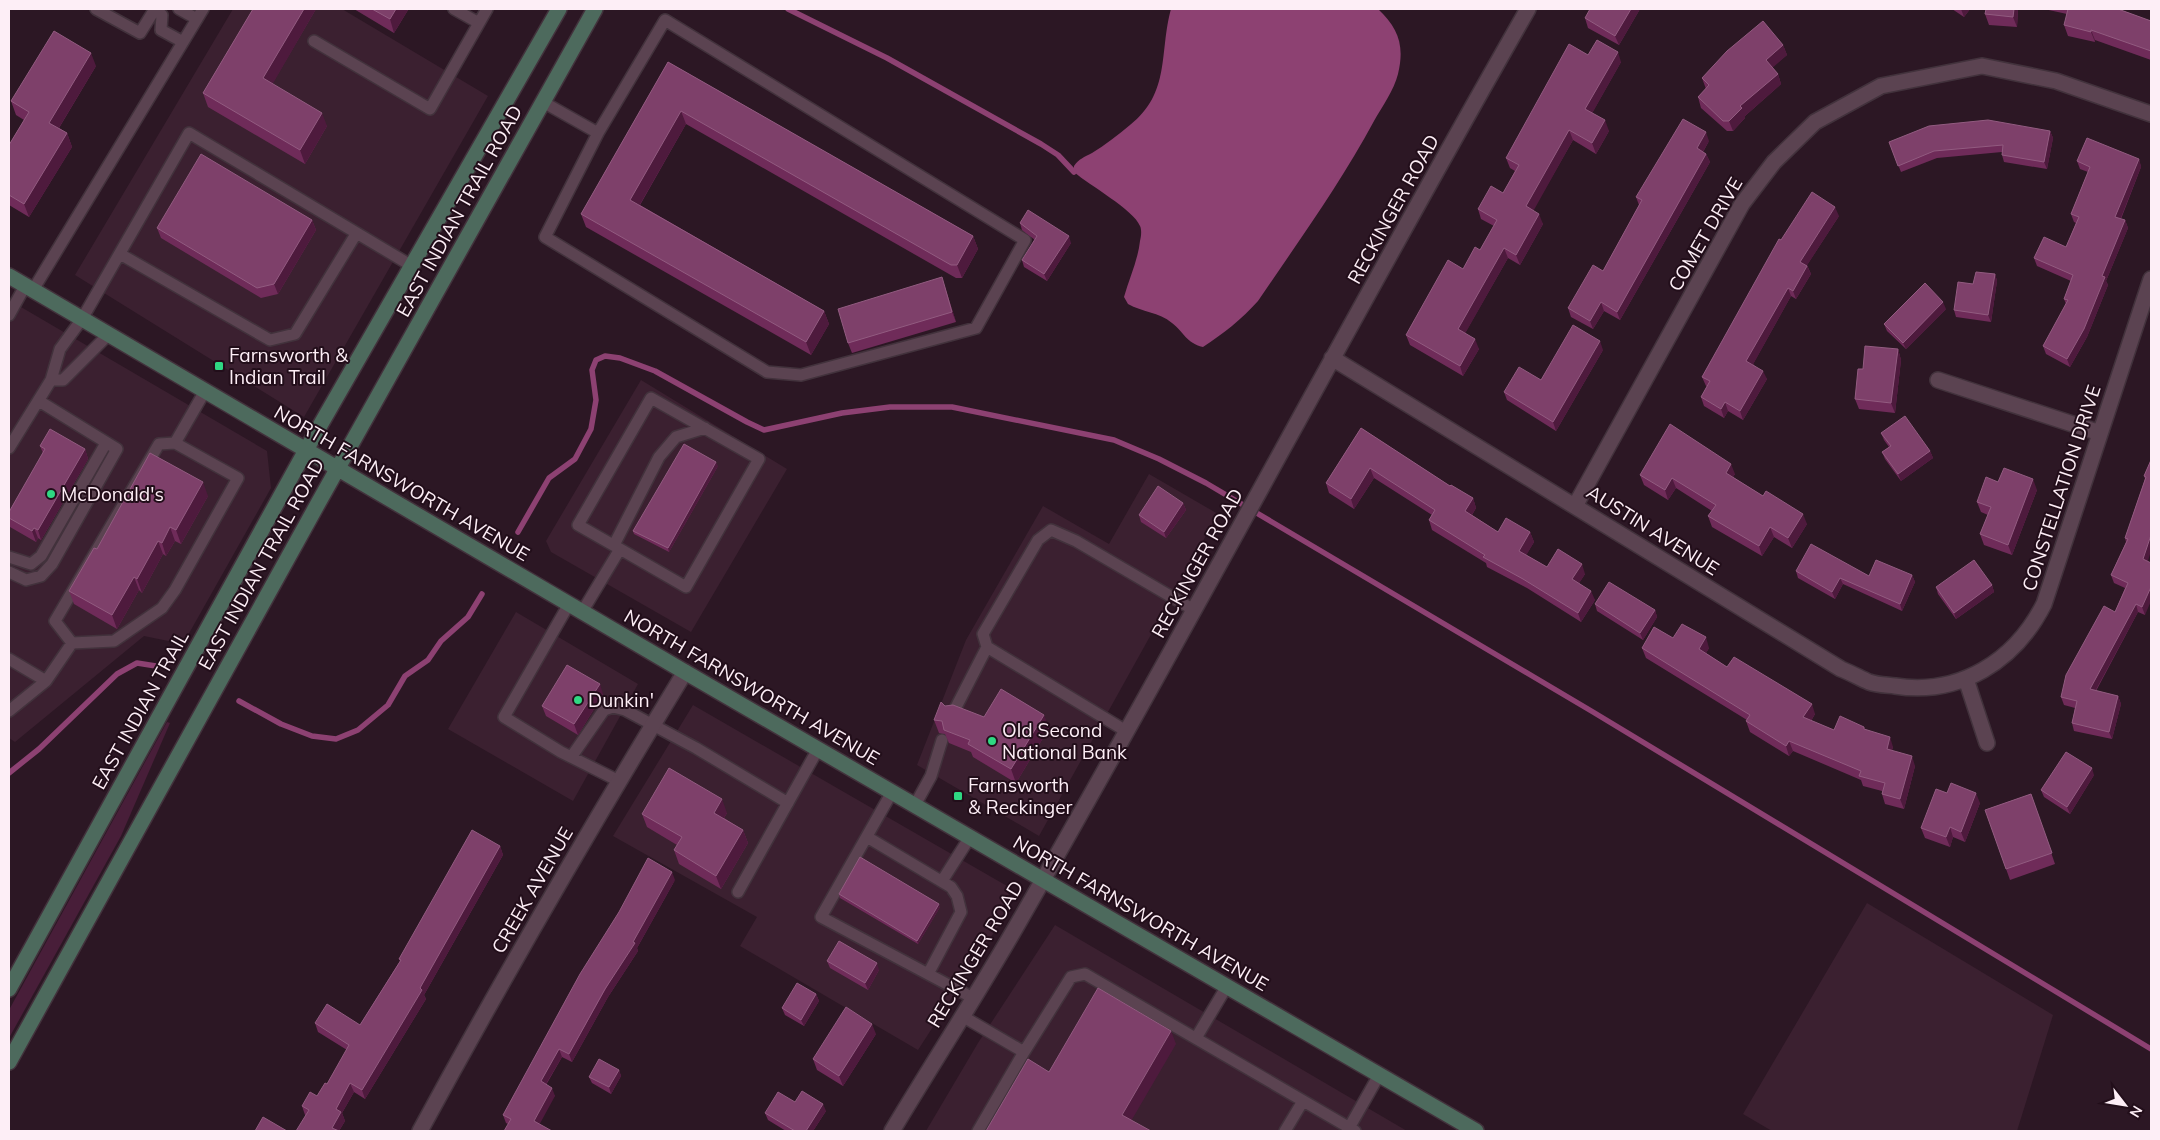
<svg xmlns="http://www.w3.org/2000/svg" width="2160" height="1140" viewBox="0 0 2160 1140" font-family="Mulish,sans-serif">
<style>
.built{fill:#3b2030}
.green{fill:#481e39}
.water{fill:#8d4172}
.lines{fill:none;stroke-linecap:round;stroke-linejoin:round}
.stream{stroke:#8d4172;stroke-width:5.5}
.service-casing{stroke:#42323c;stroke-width:14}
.minor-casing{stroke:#42323c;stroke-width:18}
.secondary-casing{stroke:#42323c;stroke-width:18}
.service{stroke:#5b4351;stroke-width:11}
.minor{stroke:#5b4351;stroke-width:15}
.secondary{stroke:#4d6a5d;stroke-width:15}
.wall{fill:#6f2b59}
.shaded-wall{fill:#4e1a3d}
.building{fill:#7e406a;stroke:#925b80}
.poi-dot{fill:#2fd883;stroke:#220e1a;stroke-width:2}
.labels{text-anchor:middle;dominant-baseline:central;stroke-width:4;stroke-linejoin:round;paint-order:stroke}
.street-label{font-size:19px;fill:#fdeef6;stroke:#220e1a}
.poi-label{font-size:19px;fill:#fdeef6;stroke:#220e1a;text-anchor:start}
</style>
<rect width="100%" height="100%" fill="#2c1724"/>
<!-- built -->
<path class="built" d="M233 9H342L488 96 304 417 75 275Z
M9 300 267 451 271 488 183 644 144 636 15 742 9 738Z
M641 380 787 469 691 632 551 552 546 541Z
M1149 474 1218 514 1039 836 917 765 966 640 1043 506 1109 544Z
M516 612 638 684 573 801 448 729Z
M693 705 1007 886 1011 906 918 1050 740 946 757 917 613 836Z
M1867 903 2053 1015 2017 1131H1772L1743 1114Z
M1055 925 1407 1131H926L978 1043Z"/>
<!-- green -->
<path class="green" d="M167 722 170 723 121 836 9 1038V1010Z"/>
<!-- water -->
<path class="water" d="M1171 9H1378C1398 28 1405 45 1398 74 1394 90 1382 107 1374 121 1340 184 1298 242 1258 301 1242 319 1223 334 1203 347 1186 343 1184 332 1172 323 1159 312 1142 312 1128 304L1124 297C1129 279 1138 260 1140 241 1141 237 1142 230 1140 226 1134 210 1089 185 1074 172V166C1079 159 1084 157 1092 153 1105 145 1118 135 1130 125 1171 93 1159 52 1171 9Z"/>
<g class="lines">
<!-- stream -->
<path class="stream" d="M788 9 887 58 1041 144 1058 155 1074 172
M518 532 549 478 575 459 591 429 596 400 592 370 596 360 605 356 620 358 655 371 747 422 764 430 842 413 890 407H952L1114 440 1159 459 1206 483 1593 712 2151 1049
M239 701 281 724 312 736 336 739 358 730 388 705 405 676 428 660 441 641 468 617 482 594
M9 773 39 749 117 674 137 663 156 666"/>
<!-- service casing -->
<g class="service-casing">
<path id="service" d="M96 9 140 33 155 9
M179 9 197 19
M454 9 479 23
M162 15 161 30 183 42
M665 20 1025 240 976 328 801 375 767 372 545 237 598 133Z
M314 41 430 109 487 9
M543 102 598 133
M120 254 270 340 295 334 356 234
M33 290 203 9
M9 315 25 286
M51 380H63L109 334
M175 443 238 478 175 590 162 608 114 641 72 643 55 621 159 444Z
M175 443 205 391
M9 448 51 380 60 349 82 319 189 133 412 266
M614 545 659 457 676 437 705 428
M9 557 31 564 41 556 106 443
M9 572 26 580 41 576 52 564 117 449 39 401
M569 604 504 717 561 752 619 781
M582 612 620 549 686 587 759 459 651 398 578 525 620 549
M9 659 46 681
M9 711 46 681 72 643
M953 713 987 647
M1126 731 987 647 983 634 1038 540 1051 530 1076 541 1194 610
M572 756 604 710 613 707 625 710 696 748 788 803
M892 792 821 917 973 998
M915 805 931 776 942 740
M867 837 951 887 957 896 961 912 928 974
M942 881 970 837
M738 892 818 749
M962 1016 1024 1052 978 1131
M1196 1038 1227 986
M1024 1052 1071 977 1085 974 1355 1131
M1349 1128 1379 1075
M1285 1131 1303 1101"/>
</g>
<!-- minor casing -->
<g class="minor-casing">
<path id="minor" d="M1332 358 1841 669C1851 673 1860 678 1869 682 1877 685 1887 685 1895 686 1960 696 2015 661 2044 604L2151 279
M1938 380 2100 433
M1575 506 1742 204 1774 162 1815 122 1881 86 1982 66 2056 81 2151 114
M1966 679 1987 743
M420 1131C504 976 593 823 685 672
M892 1131C934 1061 979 992 1020 920 1193 619 1355 311 1528 9"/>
</g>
<!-- secondary casing -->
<g class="secondary-casing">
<path id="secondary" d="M9 276 685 672 1476 1131
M9 989 306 450 559 9
M9 1062 316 507 595 9"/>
</g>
<!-- service -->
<use href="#service" class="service"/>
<!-- minor -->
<use href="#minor" class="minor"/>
<!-- secondary -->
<use href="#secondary" class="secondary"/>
</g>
<!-- wall -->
<path class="wall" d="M253 9H316L272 84 327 126 305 164 208 107 203 93Z
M354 9H408V10L394 33Z
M1640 9 1619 45 1588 28 1585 18Z
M1952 9H1970L1964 17Z
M2018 9 2017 27 1989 25 1985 14Z
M2044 9H2118L2151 21V60L2095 40V42L2068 36 2064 25 2067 14Z
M1783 45 1787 55 1772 67 1778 74 1781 84 1745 116V118L1733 131H1727L1701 108 1698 97 1706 89 1702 78Z
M1588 55 1621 62 1592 113 1609 131 1596 154 1573 140 1533 210 1543 224 1520 265 1508 258 1465 333 1479 349 1463 376 1410 345 1406 335 1480 250 1494 226 1481 219 1478 209 1503 193 1515 171 1510 168 1506 158Z
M668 62 973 236 978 249 962 278H956L686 124 640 205 824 311 829 324 811 355 586 227 581 214Z
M96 66 59 128 67 133 72 147 29 217 9 205V145L24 120 16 115 11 101Z
M2050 131 2053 138 2047 169 2004 162 2002 155V152L1937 158 1901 172 1889 142Z
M1709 141 1703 152 1706 154 1710 162 1620 320 1604 311 1593 329 1571 317 1568 308 1603 271 1639 205 1636 197Z
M2139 159 2141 167 2121 219 2125 220 2128 228 2106 281 2108 285 2087 337 2070 367 2046 354 2043 346 2066 304 2064 299 2071 281 2037 266 2034 258 2066 247 2076 223 2074 222 2071 214 2088 172 2080 169 2077 161Z
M1839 216 1807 265 1811 274 1796 299 1791 296 1753 364 1767 379 1743 420 1728 411 1724 418 1704 406 1701 397 1707 386H1706L1702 377 1781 240Z
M312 220 316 230 278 294 261 298 161 238 157 228Z
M1020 223 1071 243 1047 281 1024 267 1022 260 1035 240 1022 230Z
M1995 274 1997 281 1991 322 1956 317 1954 310 1973 284Z
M945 287 956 322 852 353 848 343Z
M1946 309 1906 349 1887 331 1884 324Z
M1898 349 1901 360 1895 413 1859 409 1855 399 1863 369Z
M1603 350 1556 431 1507 400 1504 392 1541 380Z
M1361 428 1450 486 1473 498 1476 508 1472 515 1498 532H1530L1534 542 1526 555 1547 567 1585 574 1579 583 1595 600 1581 622 1527 588 1487 567 1486 563 1432 530 1429 520 1432 515 1374 478 1354 509 1329 493 1326 483Z
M1881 433 1930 451 1933 458 1901 481 1885 459 1882 452 1889 447 1884 440Z
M40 446 85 449 88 459 41 540 38 538 36 542 10 527 9 523V512L43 453Z
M2151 460 2145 615 2138 612 2096 691 2118 696 2121 704 2112 739 2074 731 2072 723 2075 708 2064 705 2061 697 2115 612 2125 588 2114 583 2111 575 2126 542 2125 538 2145 479 2144 476Z
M718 466 669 552 634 534 633 531Z
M1735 474 1733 477 1807 524 1792 548 1774 537 1762 556 1712 527 1708 516 1712 511 1676 488 1668 500 1644 485 1640 475Z
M1998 482 2037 490 2012 555 1984 545 1980 534 1988 515 1981 512 1977 502Z
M208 496 181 544 175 541 166 556 163 554 142 593 139 590 117 629 74 604 69 591 97 549Z
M1183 503 1186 510 1166 538 1141 522 1139 515Z
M1796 571 1869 576 1912 575 1915 582 1902 611 1843 584 1835 599 1798 578Z
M1992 585 1994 592 1956 619 1938 594 1936 587Z
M1595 604 1655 610 1657 617 1643 640 1597 611Z
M1673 638 1709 648 1706 653 1727 667 1815 714 1811 721 1834 730H1866L1893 747 1892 750 1915 766 1904 809 1885 804 1882 794V791L1863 786 1861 780 1793 751 1789 756 1750 732 1746 721 1747 720 1646 658 1642 648Z
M603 694 578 735 546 716 542 706Z
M945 706 984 717 1049 728 1016 783 973 757 971 752 949 743 945 734 939 733 934 720Z
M2094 775 2070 814 2044 797 2041 790Z
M1947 793 1980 803 1965 842 1953 837 1950 847 1925 838 1921 828Z
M2031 794 2055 864 2010 880 1985 810Z
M727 813 724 818 743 830 748 843 721 889 679 864 674 850 677 845 647 827 642 814Z
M500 846 503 855 424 995 426 999 365 1099 354 1092 342 1113 345 1121 339 1131 305 1115 302 1106 317 1096 327 1084 347 1050 318 1032 315 1023 360 1025 400 961 399 959Z
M675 880 637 948 638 951 608 997 572 1062 562 1057 546 1085 555 1096 508 1124 506 1123 503 1115Z
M839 894 940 907 918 944 840 898Z
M827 961 879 970 868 990 830 968Z
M816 994 819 1001 804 1026 785 1015 782 1008Z
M876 1034 843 1086 817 1070 813 1059Z
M619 1070 621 1076 611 1094 592 1083 589 1077Z
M795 1102 826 1111 813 1131H786L768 1120 765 1113Z"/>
<!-- shaded-wall -->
<path class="shaded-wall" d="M304 9H316L268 92 263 78Z
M396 9H408V10L394 33 390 19Z
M1631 9H1640L1619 45 1615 36Z
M1961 9H1970L1964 17Z
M2014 9H2018L2017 27 2013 17Z
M2091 30 2095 40V42L2091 32Z
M1783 45 1787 55 1770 70 1766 60Z
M1618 52 1621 62 1589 119 1585 109Z
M91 53 96 66 54 136 49 123Z
M1778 74 1781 84 1745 116V118L1733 131 1729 121 1740 106Z
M681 111 686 124 635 213 630 200Z
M322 113 327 126 305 164 300 150Z
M1605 120 1609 131 1596 154 1592 143Z
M1569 130 1573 140 1530 217 1526 206Z
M2050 131 2053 138 2047 169 2044 162Z
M1706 132 1709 141 1700 157 1697 148Z
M67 133 72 147 29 217 24 204Z
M1706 154 1710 162 1620 320 1617 312Z
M2139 159 2141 167 2118 225 2115 217Z
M1835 207 1839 216 1804 270 1800 262Z
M1539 214 1543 224 1520 265 1516 255Z
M312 220 316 230 278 294 274 284Z
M2125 220 2128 228 2106 281 2108 285 2087 337 2070 367 2067 359Z
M973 236 978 249 962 278 957 265Z
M1069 236 1071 243 1047 281 1044 274Z
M1504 248 1508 258 1462 339 1458 329Z
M1807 266 1811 274 1796 299 1793 291Z
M1995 274 1997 281 1991 322 1988 315Z
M942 277 945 287 956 322 952 312Z
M1788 288 1791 296 1750 370 1746 361Z
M1601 302 1604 311 1593 329 1590 321Z
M1943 302 1946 309 1906 349 1903 343Z
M824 311 829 324 811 355 806 342Z
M1475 339 1479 349 1463 376 1460 366Z
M1600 341 1603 350 1556 431 1553 422Z
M1898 349 1901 360 1895 413 1891 403Z
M1763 371 1767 379 1743 420 1740 411Z
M1725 402 1728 411 1724 418 1721 409Z
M85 449 88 459 41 540 38 530Z
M1930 451 1933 458 1901 481 1898 474Z
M716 462 718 466 669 552 668 548Z
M1731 464 1735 474 1729 483 1726 473Z
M1370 468 1374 478 1354 509 1351 499Z
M1672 478 1676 488 1668 500 1665 490Z
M2033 479 2037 490 2012 555 2008 545Z
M203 482 208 496 181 544 176 530Z
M1473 498 1476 508 1468 521 1465 511Z
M1183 503 1186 510 1166 538 1164 532Z
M1803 514 1807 524 1792 548 1788 538Z
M170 527 175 541 166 556 162 543Z
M1770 527 1774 537 1762 556 1759 546Z
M34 528 38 538 36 542 32 531Z
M1530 532 1534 542 1523 561 1519 551Z
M2151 535V551L2146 567 2143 559Z
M158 541 163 554 142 593 137 579Z
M1582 564 1585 574 1576 588 1572 579Z
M1912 575 1915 582 1902 611 1900 604Z
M134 577 139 590 117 629 112 615Z
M1840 578 1843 584 1835 599 1832 592Z
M1992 585 1994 592 1956 619 1954 613Z
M2151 587V601L2145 615 2142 607Z
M1591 591 1595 600 1581 622 1578 613Z
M2136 604 2138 612 2092 697 2090 689Z
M1655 610 1657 617 1643 640 1640 633Z
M1706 637 1709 648 1703 659 1699 649Z
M600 684 603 694 578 735 574 724Z
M2118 696 2121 704 2112 739 2109 732Z
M1812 704 1815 714 1807 727 1803 717Z
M1044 715 1049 728 1016 783 1011 769Z
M1890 737 1893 747 1890 759 1887 749Z
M1789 741 1793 751 1789 756 1786 746Z
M1912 756 1915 766 1904 809 1900 799Z
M2092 768 2094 775 2070 814 2067 807Z
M1976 793 1980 803 1965 842 1961 832Z
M722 799 727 813 719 826 714 813Z
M1950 827 1953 837 1950 847 1946 837Z
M743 830 748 843 721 889 716 876Z
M500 846 503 855 424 995 426 999 365 1099 362 1090Z
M672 872 675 880 637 948 638 951 608 997 572 1062 569 1054Z
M939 904 940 907 918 944 917 941Z
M877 963 879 970 868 990 865 983Z
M816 994 819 1001 804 1026 801 1020Z
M872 1024 876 1034 843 1086 839 1076Z
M1171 1031 1176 1044 1127 1128 1122 1115Z
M559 1049 562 1057 543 1089 541 1081Z
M619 1070 621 1076 611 1094 609 1087Z
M350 1083 354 1092 342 1113 345 1121 339 1131 332 1128 336 1109Z
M552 1088 555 1096 537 1129 534 1121Z
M823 1104 826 1111 813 1131H806Z"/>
<!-- building -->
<path class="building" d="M253 9H304L263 78 322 113 300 150 203 93Z
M372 9H396L390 19Z
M1590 9H1631L1615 36 1585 18Z
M1986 9H2014L2013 17 1985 14Z
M2068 9H2118L2151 21V51L2091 30V32L2064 25Z
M1763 21 1783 45 1766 60 1778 74 1740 106 1742 108 1729 121H1723L1698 97 1709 85 1702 78 1727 51Z
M54 31 91 53 49 123 67 133 24 204 9 195V145L29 112 11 101Z
M1597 40 1618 52 1585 109 1605 120 1592 143 1569 130 1526 206 1539 214 1516 255 1504 248 1458 329 1475 339 1460 366 1406 335 1448 260 1463 269 1475 247 1480 250 1497 220 1478 209 1491 186 1503 193 1519 165 1506 158 1569 44 1588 55Z
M668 62 973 236 957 265H951L681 111 630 200 824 311 806 342 581 214Z
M1683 119 1706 132 1697 148 1706 154 1617 312 1601 302 1590 321 1568 308 1593 265 1603 271 1642 200 1636 197Z
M1988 120 2050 131 2044 162 2002 155 2003 145 1934 151 1898 166 1889 142 1929 126Z
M2087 138 2139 159 2115 217 2125 220 2102 276 2105 277 2084 329 2067 359 2043 346 2068 300 2064 299 2073 275 2034 258 2044 237 2066 247 2079 217 2071 214 2090 167 2077 161Z
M201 154 312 220 274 284 257 288 157 228Z
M1812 192 1835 207 1800 262 1807 266 1793 291 1788 288 1746 361 1763 371 1740 411 1725 402 1721 409 1701 397 1710 381 1702 377 1779 239 1781 240Z
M1028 210 1069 236 1044 274 1022 260 1037 236 1020 223Z
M1976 272 1995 274 1988 315 1954 310 1958 282 1973 284Z
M942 277 952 312 848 343 838 309Z
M1925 283 1943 302 1903 343 1884 324Z
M1573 325 1600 341 1553 422 1504 392 1519 367 1541 380Z
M1865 346 1898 349 1891 403 1855 399 1858 369H1863Z
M1905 416 1930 451 1898 474 1882 452 1891 446 1881 433Z
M1670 424 1731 464 1726 473 1763 496 1766 491 1803 514 1788 538 1770 527 1759 546 1708 516 1716 505 1672 478 1665 490 1640 475Z
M1361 428 1450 486 1451 485 1473 498 1465 511 1498 532 1506 518 1530 532 1519 551 1547 567 1558 549 1582 564 1572 579 1591 591 1578 613 1523 579 1483 557 1485 555 1429 520 1435 510 1370 468 1351 499 1326 483Z
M50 429 85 449 38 530 34 528 32 531 9 518V512L45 449 40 446Z
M684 444 716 462 668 548 633 531Z
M150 453 203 482 176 530 170 527 162 543 158 541 137 579 134 577 112 615 69 591 94 548 97 549Z
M2151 460V535L2143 559 2151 563V587L2142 607 2136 604 2090 689 2118 696 2109 732 2072 723 2077 701 2061 697 2066 675 2104 606 2115 612 2128 583 2111 575 2128 539 2125 538 2146 477 2144 476Z
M2004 468 2033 479 2008 545 1980 534 1991 507 1977 502 1986 477 1998 482Z
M1158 486 1183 503 1164 532 1139 515Z
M1811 544 1869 576 1876 560 1912 575 1900 604 1840 578 1832 592 1796 571Z
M1974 560 1992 585 1954 613 1936 587Z
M1609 582 1655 610 1640 633 1595 604Z
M1682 624 1706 637 1699 649 1727 667 1734 657 1812 704 1803 717 1834 730 1840 716 1864 727V729L1890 737 1887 749 1912 756 1900 799 1882 794 1885 783 1859 776 1861 771 1789 741 1786 746 1746 721 1750 715 1642 648 1654 627 1673 638Z
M567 665 600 684 574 724 542 706Z
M1001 689 1044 715 1011 769 968 744 970 740 944 730 942 721 934 720 941 702 945 706 953 705 984 717Z
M2066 752 2092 768 2067 807 2041 790Z
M669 768 722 799 714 813 743 830 716 876 674 850 682 837 642 814Z
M1951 783 1976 793 1961 832 1950 827 1946 837 1921 828 1936 789 1947 793Z
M2031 794 2052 853 2006 869 1985 810Z
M472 830 500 846 420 988 422 990 362 1090 350 1083 336 1109 341 1112 332 1128 339 1131H296L309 1110 302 1106 310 1092 317 1096 325 1083 327 1084 349 1045 315 1023 327 1004 360 1025 401 960 399 959Z
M860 857 939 904 917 941 839 894Z
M648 858 672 872 633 942 635 943 605 989 569 1054 559 1049 541 1081 552 1088 534 1121 552 1131H504L511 1119 503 1115 580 974 619 912Z
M839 941 877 963 865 983 827 961Z
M797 983 816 994 801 1020 782 1008Z
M1098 988 1171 1031 1122 1115 1151 1131H986L1028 1059 1049 1072Z
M846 1007 872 1024 839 1076 813 1059Z
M599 1059 619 1070 609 1087 589 1077Z
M802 1091 823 1104 806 1131H795L765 1113 778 1092 795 1102Z
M263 1117 287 1131H255Z"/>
<!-- markers -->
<g class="poi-dot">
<rect x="214" y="361" width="10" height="10" rx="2.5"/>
<circle cx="51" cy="494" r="5"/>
<circle cx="578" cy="700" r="5"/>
<circle cx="992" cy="741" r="5"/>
<rect x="953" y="791" width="10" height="10" rx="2.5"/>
</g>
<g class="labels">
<!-- street labels -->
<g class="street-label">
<text transform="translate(1393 209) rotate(-61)">RECKINGER ROAD</text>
<text transform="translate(459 211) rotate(-61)">EAST INDIAN TRAIL ROAD</text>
<text transform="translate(1705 234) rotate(-60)">COMET DRIVE</text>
<text transform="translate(402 483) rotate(30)">NORTH FARNSWORTH AVENUE</text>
<text transform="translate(2061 488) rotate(-72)">CONSTELLATION DRIVE</text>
<text transform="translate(1653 530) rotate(32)">AUSTIN AVENUE</text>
<text transform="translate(1197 563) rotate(-61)">RECKINGER ROAD</text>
<text transform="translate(261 564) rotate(-61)">EAST INDIAN TRAIL ROAD</text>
<text transform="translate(752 687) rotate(30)">NORTH FARNSWORTH AVENUE</text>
<text transform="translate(140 710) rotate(-61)">EAST INDIAN TRAIL</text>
<text transform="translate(532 890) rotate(-60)">CREEK AVENUE</text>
<text transform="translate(1141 913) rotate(30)">NORTH FARNSWORTH AVENUE</text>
<text transform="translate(975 954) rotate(-59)">RECKINGER ROAD</text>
</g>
<!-- poi labels -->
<g class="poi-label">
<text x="229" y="355">Farnsworth &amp;<tspan x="229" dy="22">Indian Trail</tspan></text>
<text x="61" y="494">McDonald's</text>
<text x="588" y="700">Dunkin'</text>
<text x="1002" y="730">Old Second<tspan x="1002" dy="22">National Bank</tspan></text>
<text x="968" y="785">Farnsworth<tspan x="968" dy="22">&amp; Reckinger</tspan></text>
</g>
</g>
<!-- border -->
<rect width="2160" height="1140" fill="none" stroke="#fdeef6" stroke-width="20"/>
<!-- north arrow -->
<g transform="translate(2125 1105) rotate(121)" stroke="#220e1a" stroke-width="4" paint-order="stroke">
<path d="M0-4L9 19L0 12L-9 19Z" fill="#fdeef6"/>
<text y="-8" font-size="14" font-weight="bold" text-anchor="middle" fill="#fdeef6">N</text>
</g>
</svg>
